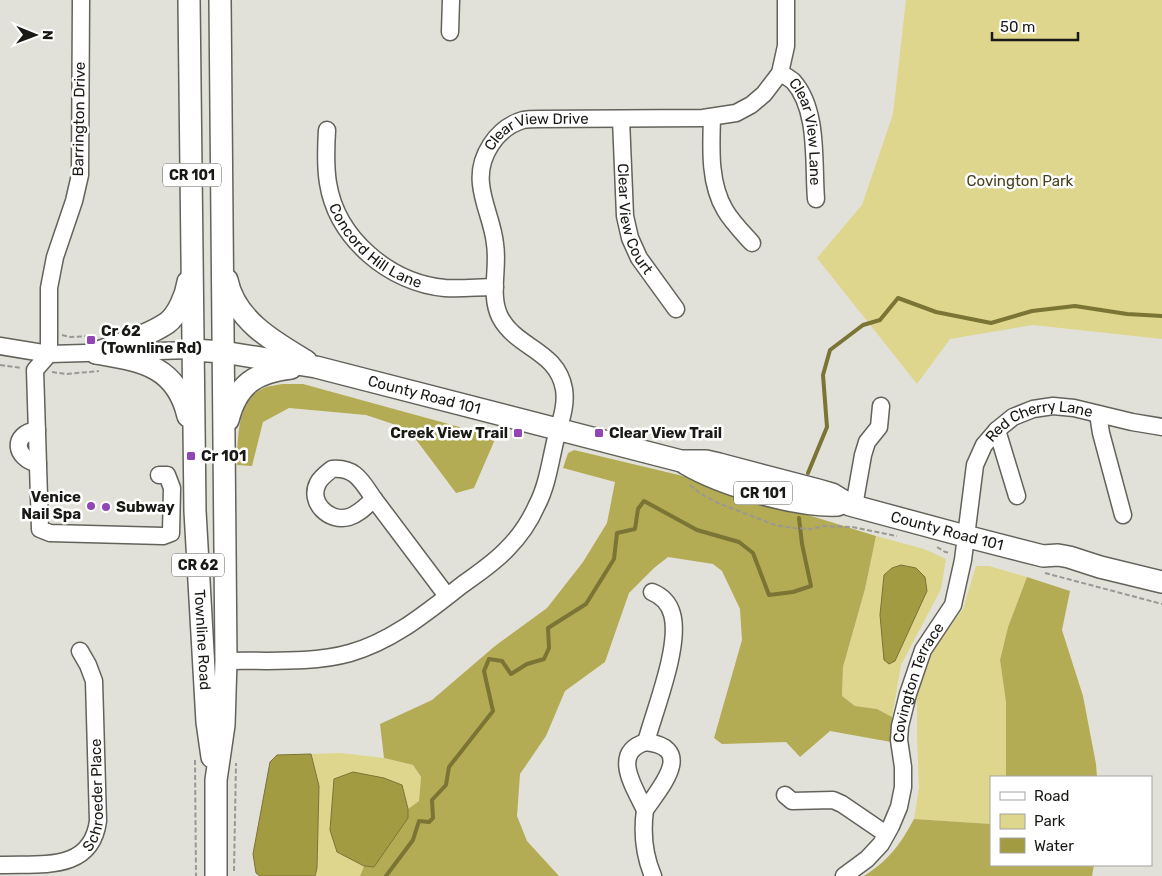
<svg xmlns="http://www.w3.org/2000/svg" width="1162" height="876" viewBox="0 0 1162 876" font-family="Rubik,sans-serif">
<style>
.green{fill:#ddd68c}
.forest{fill:#b4ac54}
.water{fill:#a39b42;stroke:#7a7435}
.lines{fill:none;stroke-linecap:round;stroke-linejoin:round}
.stream{stroke:#7a7435;stroke-width:4}
.minor-casing{stroke:#63625b;stroke-width:19}
.major-casing{stroke:#63625b;stroke-width:24}
.path{stroke:#999892;stroke-width:2;stroke-dasharray:5 2.5;stroke-linecap:butt}
.minor{stroke:#fff;stroke-width:16}
.major{stroke:#fff;stroke-width:21}
.poi-dot{fill:#9245b5;stroke:#fff;stroke-width:2}
.labels{text-anchor:middle;dominant-baseline:central;stroke-width:5;stroke-linejoin:round;paint-order:stroke}
.shield{fill:#fff;stroke:#5e5e5c;stroke-width:1}
.shield-label{font-size:14px;font-weight:bold;fill:#191916}
.street-label{font-size:15px;fill:#191916;stroke:#fff}
.park-label{font-size:15px;fill:#46431d;stroke:#fff}
.poi-label{font-size:15px;font-weight:bold;fill:#191916;stroke:#fff;text-anchor:start}
</style>
<rect width="100%" height="100%" fill="#e2e1d9"/>
<!-- green -->
<path class="green" d="M906 0H1162V339L1033 325 950 339 917 384 817 258 862 205 893 114Z
M876 536 924 549 946 559 941 589 901 665 892 717 877 709 855 706 842 696 843 667 865 589Z
M976 566H989L1027 577 1008 627 1000 660 1006 702V777H991V824L914 819 919 787 917 736V690L931 652 963 609Z
M341 753 384 758 413 765 421 778 419 801 408 809 401 785 384 778 337 852 364 866 360 876H315L317 868 319 786 311 754Z"/>
<!-- forest -->
<path class="forest" d="M282 384H303L496 437 474 488 456 493 408 429 366 415 289 408 263 422 252 466 237 465C238 439 236 398 266 387 271 386 277 385 282 384Z
M574 450 679 475 876 536 865 589 843 667 842 696 855 706 877 709 892 717 891 742 830 731 800 757 786 742 722 744 714 738 742 640 740 609 722 571 713 564 668 557 654 568 629 593 605 662 565 691 546 736 520 774 517 816 527 841 559 876H360L364 866 374 867 408 818V809L419 801 421 777 413 765 384 758 380 724 432 700 495 646 547 608 583 562 607 523 615 482 563 468 568 453Z
M1027 577 1070 591 1062 630 1083 696 1096 764 1097 777H1006V702L1000 660 1008 627Z
M914 819 991 824V865H1094L1092 876H864C889 860 900 845 914 819Z"/>
<!-- water -->
<path class="water" d="M901 565 916 568 925 577 927 591 895 661 889 664 884 660 880 615 884 575 892 568Z
M311 754 319 786 317 868 315 876H260L256 873 253 854 270 762 277 755Z
M353 772 384 778 402 785 408 809V818L374 867 364 866 337 852 330 830 334 779Z"/>
<g class="lines">
<!-- stream -->
<path class="stream" d="M808 473 827 427 823 375 830 350 863 325 880 320 898 298 936 312 991 323 1032 311 1075 306 1127 314 1162 316
M386 876 413 840 419 821 429 822 433 818 432 800 446 785 449 767 493 711 484 671 489 659 502 661 511 674 527 664 544 659 549 648 548 628 586 604 614 559 617 533 635 529 638 509 644 501 697 530 739 542 753 553 769 595 793 592 811 586 802 544 799 518"/>
<!-- minor casing -->
<g class="minor-casing">
<g id="minor">
<path d="M81 0 80 175 74 201 55 257 49 288V354L35 370 40 529 50 533 163 536 171 533 172 488 167 475H159"/>
<path d="M450 32 451 0"/>
<path id="s1" d="M780 73C784 75 789 78 793 81 819 110 813 163 816 199"/>
<path d="M712 118C711 148 709 183 725 210 732 222 743 233 752 243"/>
<path id="s2" d="M621 119 625 216 630 238 639 258 676 309"/>
<path id="s3" d="M327 130C326 147 325 165 328 183 337 239 390 283 445 288 462 289 479 287 495 287"/>
<path d="M0 346 49 354 193 350"/>
<path d="M1098 414 1101 433 1123 515"/>
<path d="M37 430C11 434 14 458 38 464"/>
<path d="M997 430 1017 496"/>
<path d="M332 469C356 467 362 482 374 499 366 506 359 514 349 517 329 523 308 502 318 483 321 477 327 473 332 469Z"/>
<path d="M374 499 447 596"/>
<path d="M854 506 863 455 867 442 879 427 881 406"/>
<path id="s4" d="M226 661C266 660 311 664 350 653 393 641 427 612 462 585 477 574 494 563 507 549 519 537 530 521 537 505 547 486 550 463 555 442 559 425 567 407 564 389 557 350 517 349 500 317 489 295 499 268 495 244 493 223 483 205 481 184 478 157 496 128 523 120 528 119 534 119 539 119L703 118 736 113 751 105 764 94 780 73 786 46V0"/>
<path d="M646 742C696 748 660 788 645 810 635 788 610 753 646 742Z"/>
<path d="M646 742C655 709 681 645 672 614 669 603 662 596 652 592"/>
<path d="M785 795 792 801 833 800 842 804 886 834"/>
<path d="M645 810C642 832 644 855 653 876"/>
<path id="s5" d="M0 865C40 863 91 873 98 821L94 681 88 665 80 651"/>
<path id="s6" d="M844 876 867 859 881 844 891 826 899 807 903 787V767L899 740 900 726 908 694 923 650 953 605 963 560 975 465 984 445 997 430 1013 417 1033 409 1053 406 1074 408 1132 422 1162 427"/>
</g>
</g>
<!-- major casing -->
<g class="major-casing">
<g id="major">
<path id="s7" d="M189 0 195 511 207 722 212 757"/>
<path d="M227 280C235 320 274 342 306 361"/>
<path id="s8" d="M193 350 223 352 316 367 681 461H706L719 464 818 490 832 494 850 505 965 536 1043 556 1058 555 1069 557 1100 567 1162 582"/>
<path d="M96 353C119 344 146 337 167 323 178 315 186 295 188 282"/>
<path d="M96 353C141 361 176 365 188 416"/>
<path d="M228 420C237 384 256 372 291 368"/>
<path d="M686 464C722 485 796 507 838 505"/>
<path d="M216 876V780L224 725 226 661 220 0"/>
</g>
</g>
<!-- path -->
<path class="path" d="M62 335 70 337 92 336
M0 365 22 368
M52 372 67 374 99 371
M690 485 701 494 718 503 775 525 794 528 811 529 824 526 852 527 897 536
M937 547 945 552 950 553
M1045 573 1162 604
M195 760 196 876
M234 871 236 763"/>
<!-- minor -->
<use href="#minor" class="minor"/>
<!-- major -->
<use href="#major" class="major"/>
</g>
<!-- markers -->
<g class="poi-dot">
<rect x="86" y="335" width="10" height="10" rx="2.5"/>
<rect x="513" y="428" width="10" height="10" rx="2.5"/>
<rect x="594" y="428" width="10" height="10" rx="2.5"/>
<rect x="186" y="451" width="10" height="10" rx="2.5"/>
<circle cx="91" cy="506" r="5"/>
<circle cx="106" cy="507" r="5"/>
</g>
<g class="labels">
<!-- shield labels -->
<g class="shield">
<rect x="163" y="163.5" width="58" height="23" rx="4"/>
<rect x="734" y="481.5" width="58" height="23" rx="4"/>
<rect x="172" y="553.5" width="52" height="23" rx="4"/>
</g>
<g class="shield-label">
<text x="192" y="175">CR 101</text>
<text x="763" y="493">CR 101</text>
<text x="198" y="565">CR 62</text>
</g>
<!-- street labels -->
<g class="street-label">
<text transform="translate(79 119) rotate(-89)">Barrington Drive</text>
<text stroke="none"><textPath href="#s1" startOffset="69">Clear View Lane</textPath></text>
<text stroke="none"><textPath href="#s4" startOffset="814">Clear View Drive</textPath></text>
<text stroke="none"><textPath href="#s2" startOffset="102">Clear View Court</textPath></text>
<text stroke="none"><textPath href="#s3" startOffset="136">Concord Hill Lane</textPath></text>
<text stroke="none"><textPath href="#s8" startOffset="236">County Road 101</textPath></text>
<text stroke="none"><textPath href="#s6" startOffset="534">Red Cherry Lane</textPath></text>
<text stroke="none"><textPath href="#s8" startOffset="778">County Road 101</textPath></text>
<text stroke="none"><textPath href="#s7" startOffset="640">Townline Road</textPath></text>
<text stroke="none"><textPath href="#s6" startOffset="219">Covington Terrace</textPath></text>
<text stroke="none"><textPath href="#s5" startOffset="146">Schroeder Place</textPath></text>
</g>
<!-- park labels -->
<g class="park-label">
<text x="1020" y="181">Covington Park</text>
</g>
<!-- poi labels -->
<g class="poi-label">
<text x="101" y="331">Cr 62<tspan x="101" dy="17">(Townline Rd)</tspan></text>
<text x="508" y="433" text-anchor="end">Creek View Trail</text>
<text x="609" y="433">Clear View Trail</text>
<text x="201" y="456">Cr 101</text>
<text x="81" y="497" text-anchor="end">Venice<tspan x="81" dy="17">Nail Spa</tspan></text>
<text x="116" y="507">Subway</text>
</g>
</g>
<!-- legend -->
<rect x="990" y="776" width="162" height="90" fill="#ffffff" stroke="#a3a3a2"/>
<rect x="1000" y="792" width="25" height="8" fill="#ffffff" stroke="#a3a3a2"/>
<text x="1034" y="801" font-size="15" fill="#191916">Road</text>
<rect x="1000" y="814" width="25" height="15" fill="#ddd68c" stroke="#a3a3a2"/>
<text x="1034" y="826" font-size="15" fill="#191916">Park</text>
<rect x="1000" y="838" width="25" height="15" fill="#a39b42" stroke="#a3a3a2"/>
<text x="1034" y="851" font-size="15" fill="#191916">Water</text>
<!-- north arrow -->
<g transform="translate(35 35) rotate(91)" stroke="#ffffff" stroke-width="4" paint-order="stroke">
<path d="M0-4L9 19L0 12L-9 19Z" fill="#191916"/>
<text y="-8" font-size="14" font-weight="bold" text-anchor="middle" fill="#191916">N</text>
</g>
<!-- scale -->
<path d="M992 32v8h86v-8" fill="none" stroke="#191916" stroke-width="2.5"/>
<text x="1000" y="32" font-size="15" fill="#191916" stroke="#ffffff" stroke-width="4" paint-order="stroke">50 m</text>
</svg>
